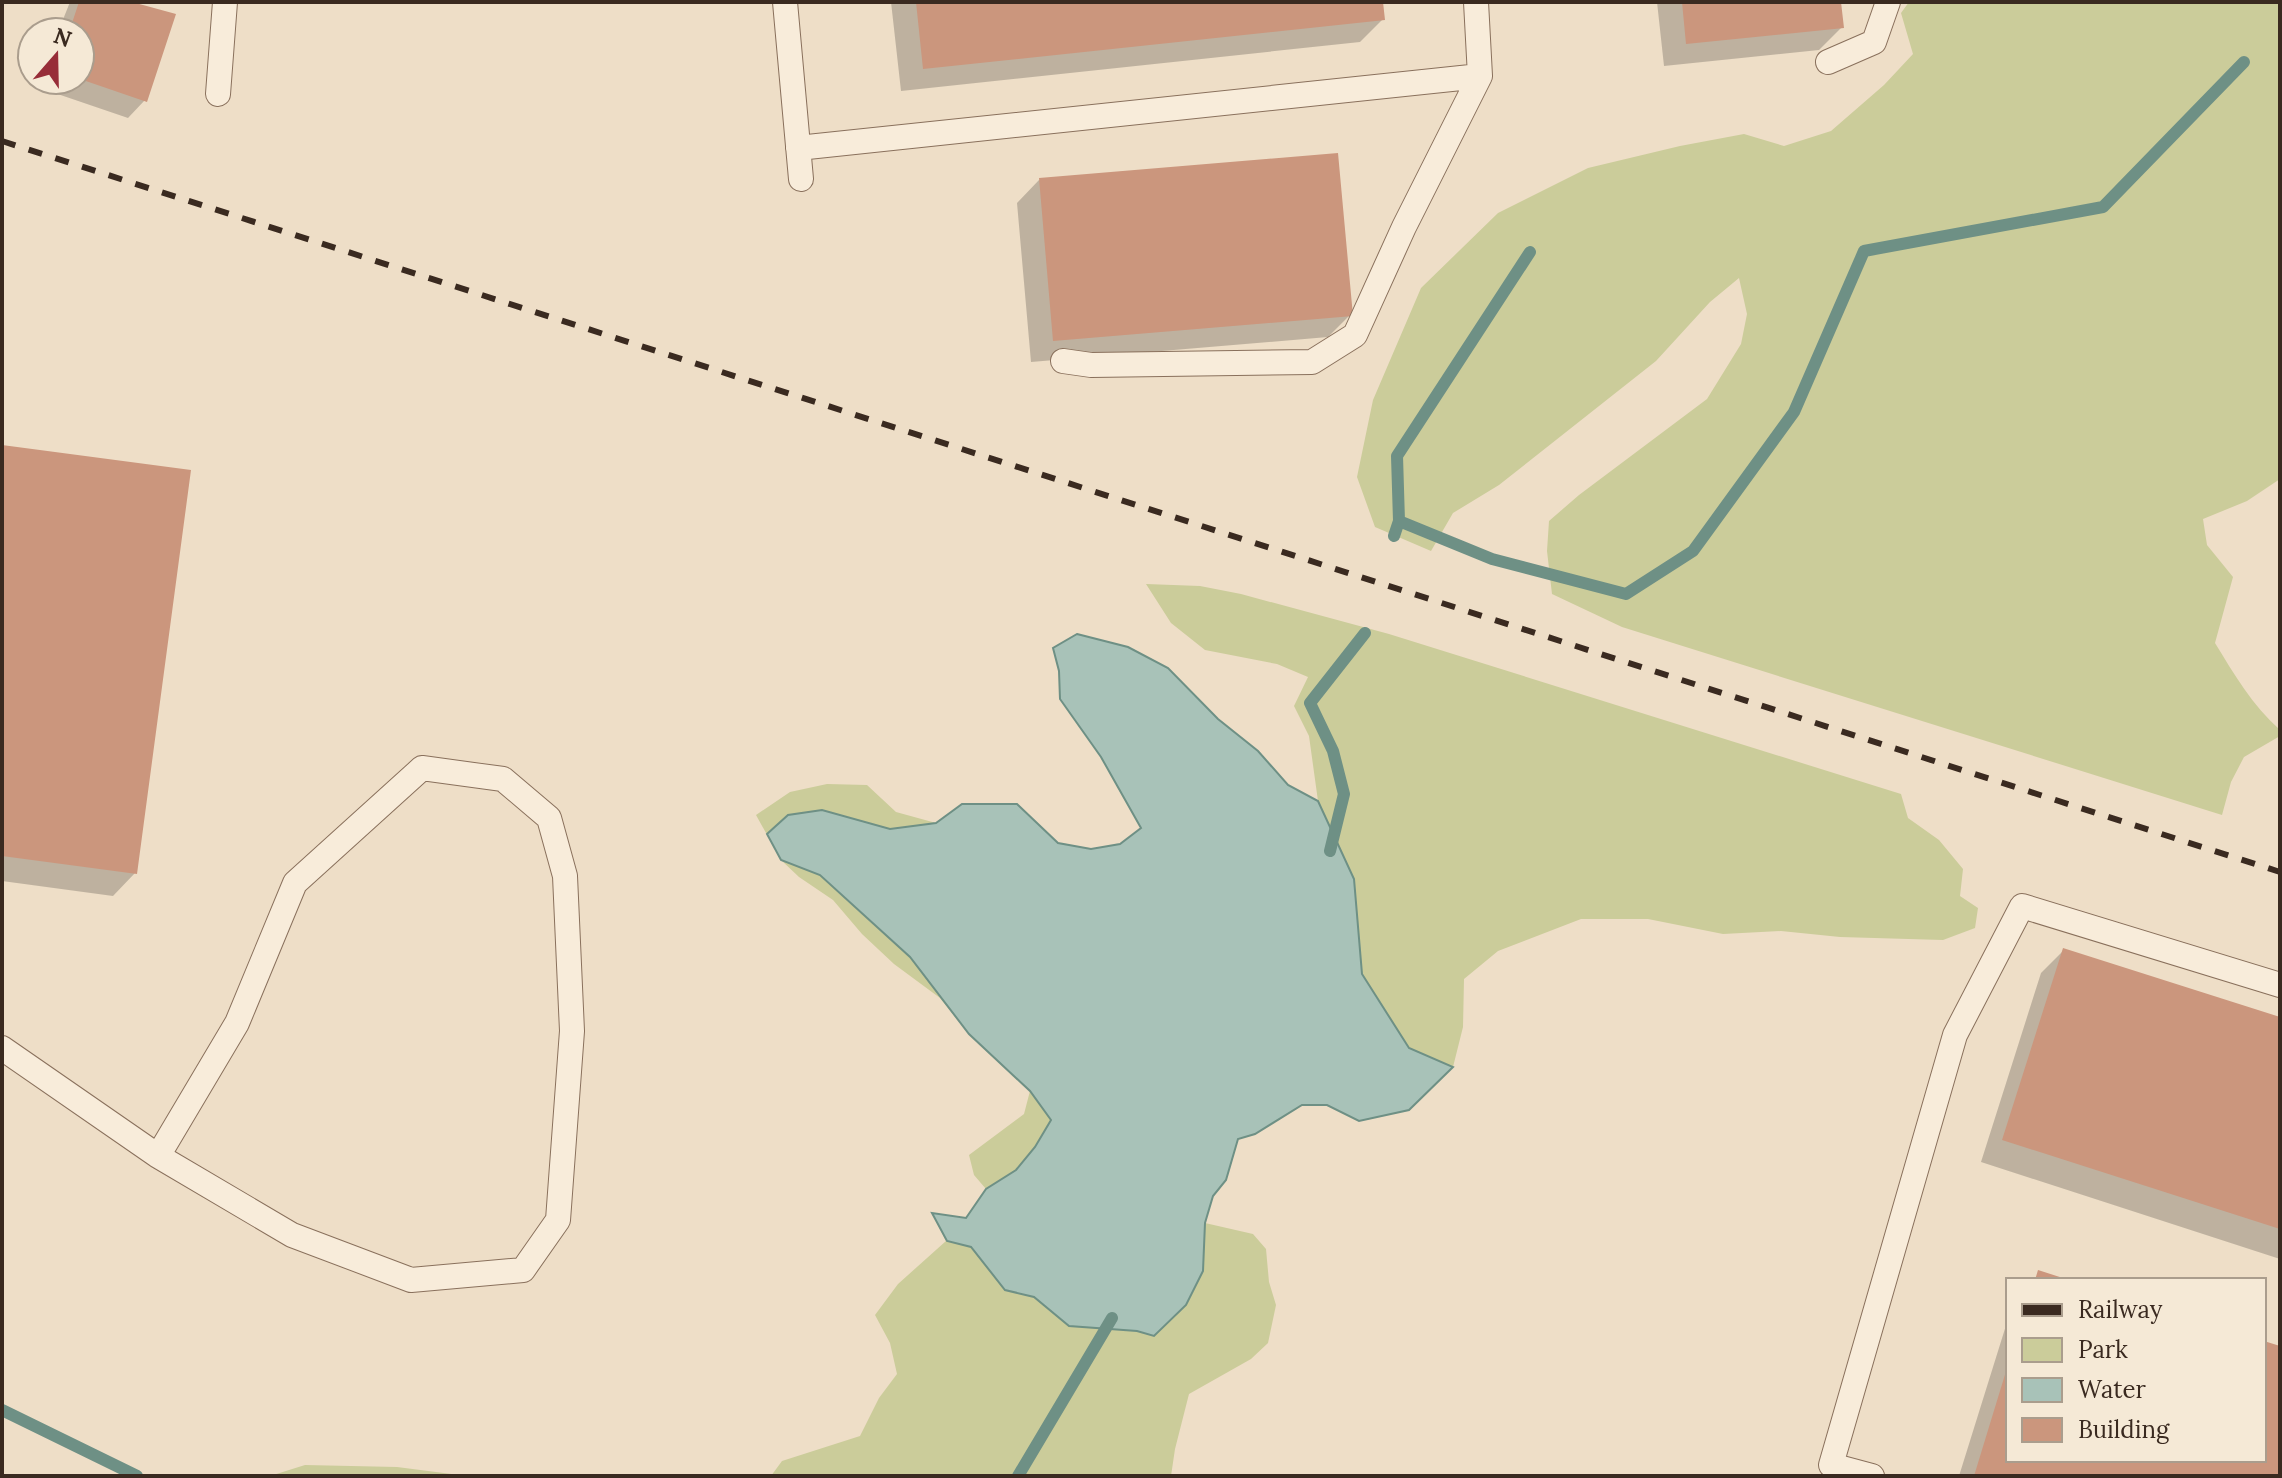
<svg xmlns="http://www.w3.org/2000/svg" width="2282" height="1478" viewBox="0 0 2282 1478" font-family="Lora,serif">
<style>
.green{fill:#cbcc9a}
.water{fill:#a8c2b8;stroke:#6e9085;stroke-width:2}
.shadow{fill:#0003}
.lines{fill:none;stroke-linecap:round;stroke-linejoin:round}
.stream{stroke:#6e9085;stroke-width:12}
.building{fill:#cb967d}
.service-casing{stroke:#89705c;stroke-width:26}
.service{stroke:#f8ecda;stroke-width:24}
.rail{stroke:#3a2a20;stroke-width:6;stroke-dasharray:14 14;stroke-linecap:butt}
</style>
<rect width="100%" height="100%" fill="#eedec7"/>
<!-- green -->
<path class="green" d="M1909 2H2280V479L2247 501 2203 519 2207 545 2233 577 2215 643C2234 674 2252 705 2280 730V736L2244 757 2231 782 2222 815 1622 627 1552 594 1547 551 1549 521 1579 495 1707 399 1741 344 1747 314 1739 278 1710 302 1656 361 1499 485 1453 513 1431 551 1375 527 1357 477 1373 400 1421 288 1498 213 1588 168 1680 146 1744 134 1784 146 1831 131 1884 85 1913 54 1901 13Z
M1146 584 1200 586 1241 594 1389 634 1901 794 1908 818 1939 840 1963 869 1960 896 1978 908 1975 928 1943 940 1840 937 1781 931 1723 934 1648 919H1581L1498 951 1464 979 1463 1027 1453 1067 1409 1048 1362 974 1354 879 1318 801 1309 736 1294 706 1308 677 1277 664 1205 650 1171 623Z
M827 784 867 785 896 812 936 823 962 804H1017L1057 843 1091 849 1121 844 1142 828 1255 1134 1238 1139 1226 1180 1212 1196 1205 1223 1253 1234 1266 1249 1269 1282 1276 1305 1268 1343 1251 1359 1189 1394 1175 1449 1171 1476H771L782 1461 860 1436 879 1398 897 1374 890 1343 875 1315 898 1284 946 1241 932 1213 966 1218 986 1189 974 1175 969 1155 1024 1114 1030 1091 969 1034 940 998 894 964 862 934 833 900 799 877 781 860 756 815 790 792Z
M305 1465 397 1467 467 1476H270Z"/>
<!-- water -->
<path class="water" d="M1077 634 1128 647 1168 668 1218 719 1258 751 1288 785 1318 801 1354 879 1362 974 1409 1048 1453 1067 1409 1110 1359 1121 1327 1105H1302L1255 1134 1238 1139 1226 1180 1213 1196 1205 1223 1203 1271 1186 1305 1154 1336 1137 1331 1069 1326 1034 1297 1005 1290 971 1247 947 1241 932 1213 966 1218 986 1189 1016 1170 1035 1147 1051 1120 1030 1091 969 1034 910 957 820 875 781 860 767 834 788 815 822 810 890 829 936 823 962 804H1017L1058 843 1091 849 1120 844 1141 828 1101 757 1060 699 1059 671 1053 648Z"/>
<!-- shadow -->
<path class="shadow" d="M70 2H132L145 100 128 118 40 88 43 80H80V32H58Z
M891 2H1381L1383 19 1360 42 901 91Z
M1657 2H1839L1842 27 1819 50 1664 66Z
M1039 180 1350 315 1328 337 1031 362 1017 203Z
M2 447 135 873 113 896 2 881Z
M2064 950 2280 1019V1259L1981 1162 2041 973Z
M2008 1319V1460H2264V1343L2280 1348V1476H1959Z"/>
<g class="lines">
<!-- stream -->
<path class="stream" d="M1399 521 1492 559 1626 594 1693 551 1794 412 1864 251 2103 207 2244 62
M1394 536 1399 521 1397 456 1530 252
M1330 851 1344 794 1333 751 1310 703 1365 633
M2 1410 137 1476
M1018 1476 1112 1318"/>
</g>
<!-- building -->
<path class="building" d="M79 2H132L176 14 147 102 80 79V32H69Z
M916 2H1383L1385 20 923 69Z
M1682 2H1841L1844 28 1686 44Z
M1338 153 1353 316 1053 341 1039 178Z
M2 445 191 470 137 874 2 856Z
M2063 948 2280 1017V1229L2002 1140Z
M2038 1270 2066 1279V1280H2035Z
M2264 1341 2280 1346V1476H1974L2007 1368 2008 1460H2264Z"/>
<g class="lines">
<!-- service casing -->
<g class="service-casing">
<path id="service" d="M785 2 801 179
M1828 62 1874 42 1888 2
M218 94 225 2
M798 148 1480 76 1476 2
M1063 361 1091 365 1312 362 1355 335 1404 227 1480 76
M2 1048 158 1156 292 1235 411 1280 523 1270 558 1220 572 1031 565 876 549 818 503 779 422 768 295 883 237 1023 158 1156
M1872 1476 1831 1465 1955 1035 2022 906 2280 985"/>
</g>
<!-- service -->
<use href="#service" class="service"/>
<!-- rail -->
<path class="rail" d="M2 141 2280 872"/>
</g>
<!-- border -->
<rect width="2282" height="1478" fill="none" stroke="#3a2a20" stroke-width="8"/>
<!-- legend -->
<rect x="2006" y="1278" width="260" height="184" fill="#f5e9d6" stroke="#aa9d8d" stroke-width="2"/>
<rect x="2022" y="1304" width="40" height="12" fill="#3a2a20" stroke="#aa9d8d" stroke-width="2"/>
<text x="2078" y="1318" font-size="24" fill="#3a2a20">Railway</text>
<rect x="2022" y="1338" width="40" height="24" fill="#cbcc9a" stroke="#aa9d8d" stroke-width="2"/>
<text x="2078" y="1358" font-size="24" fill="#3a2a20">Park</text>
<rect x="2022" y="1378" width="40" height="24" fill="#a8c2b8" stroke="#aa9d8d" stroke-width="2"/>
<text x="2078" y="1398" font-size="24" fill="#3a2a20">Water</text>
<rect x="2022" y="1418" width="40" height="24" fill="#cb967d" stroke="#aa9d8d" stroke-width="2"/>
<text x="2078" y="1438" font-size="24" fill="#3a2a20">Building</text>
<!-- north arrow -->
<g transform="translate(56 56) rotate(20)"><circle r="38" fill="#f5e9d6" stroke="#aa9d8d" stroke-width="2"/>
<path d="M0-6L14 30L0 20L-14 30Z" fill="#972d38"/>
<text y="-12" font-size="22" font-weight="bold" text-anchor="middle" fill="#3a2a20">N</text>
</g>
</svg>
